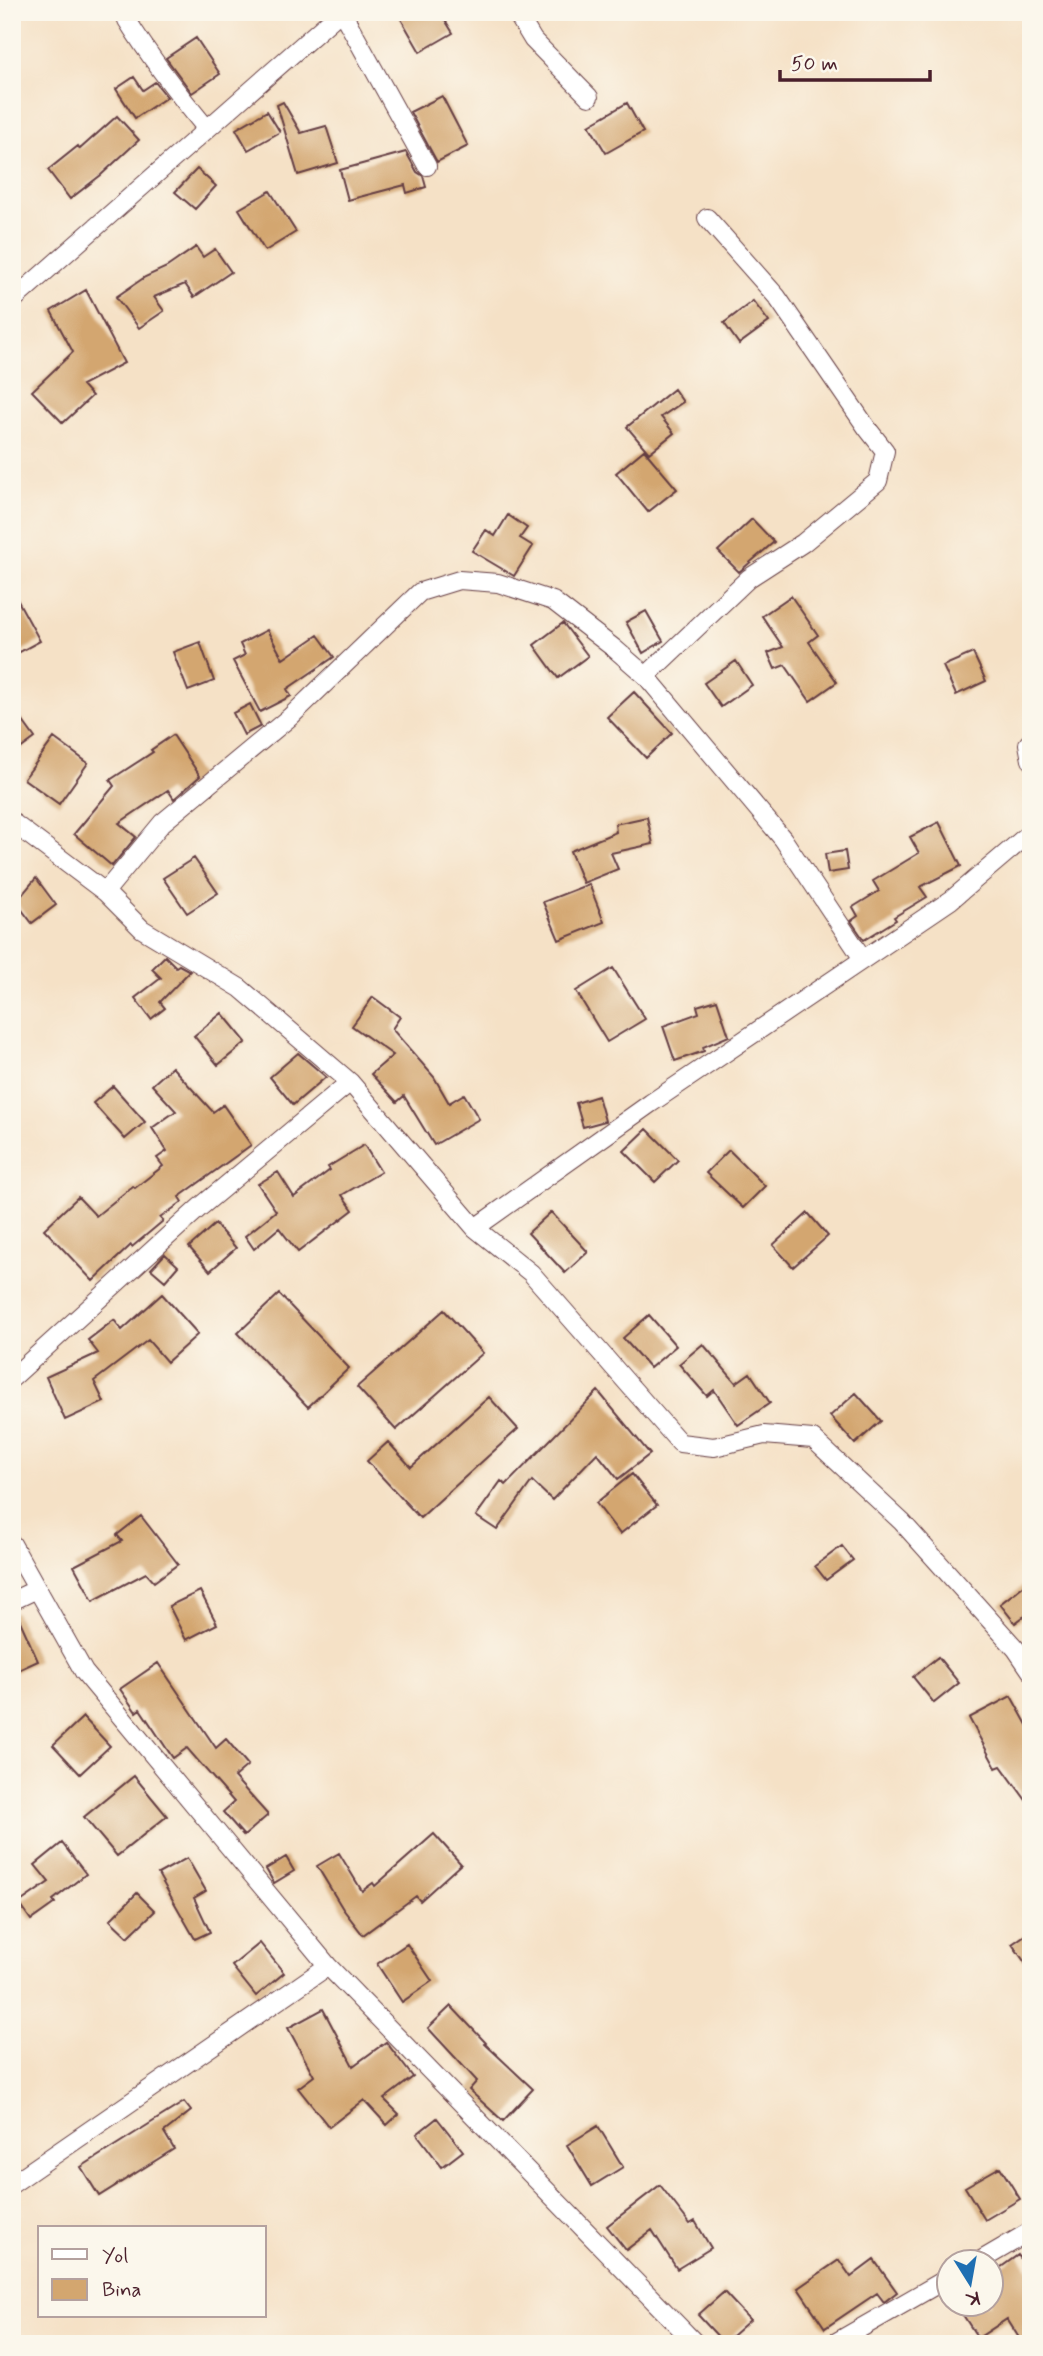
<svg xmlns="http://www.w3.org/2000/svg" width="1043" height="2356" viewBox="0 0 1043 2356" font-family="Mynerve,sans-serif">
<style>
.building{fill:#d3a66f}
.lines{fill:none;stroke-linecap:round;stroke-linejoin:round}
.minor-casing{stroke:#643c42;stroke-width:20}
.minor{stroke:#fff;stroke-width:18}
</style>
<rect width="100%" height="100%" fill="#fbf7ec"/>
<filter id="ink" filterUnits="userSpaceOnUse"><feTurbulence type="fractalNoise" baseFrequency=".0143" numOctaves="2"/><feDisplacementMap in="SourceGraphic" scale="14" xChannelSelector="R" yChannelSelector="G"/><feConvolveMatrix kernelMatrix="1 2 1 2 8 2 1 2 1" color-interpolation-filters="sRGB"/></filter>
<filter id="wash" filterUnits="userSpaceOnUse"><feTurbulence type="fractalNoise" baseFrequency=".00686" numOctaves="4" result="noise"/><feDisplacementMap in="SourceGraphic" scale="28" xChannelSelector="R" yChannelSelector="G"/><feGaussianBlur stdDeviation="1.57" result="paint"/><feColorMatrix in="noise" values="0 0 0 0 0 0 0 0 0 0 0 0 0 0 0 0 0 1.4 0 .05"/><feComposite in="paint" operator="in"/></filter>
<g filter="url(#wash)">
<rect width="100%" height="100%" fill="#f5e1c6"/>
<g id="blocks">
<!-- building -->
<path class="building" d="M397 12H440L453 33 420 52Z
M196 38 220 74 192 93 166 58Z
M134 77 143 90 155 82 167 97 135 118 116 89Z
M442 96 468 146 437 162 410 112Z
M283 102 301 133 326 126 338 163 298 175 277 105Z
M627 103 643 132 606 153 589 125Z
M267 111 280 132 248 150 236 129Z
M117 116 139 140 101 175 70 199 48 170 78 146 80 149Z
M406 152 417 172 423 176 426 187 407 193 405 185 348 200 340 170Z
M197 169 216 186 195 209 175 192Z
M270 191 296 232 265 251 239 209Z
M196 247 203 257 215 249 231 272 194 297 185 284 154 297 164 311 139 328 116 297 145 277 167 267Z
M86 290 124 363 82 385 92 396 63 423 32 391 73 352 51 311Z
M753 301 769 322 739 344 724 323Z
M674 389 683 402 661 417 674 433 649 453 627 427Z
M644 450 677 489 648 512 616 473Z
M508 515 527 528 520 538 533 546 514 576 472 551 486 530 495 536Z
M752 519 774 542 739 572 718 551Z
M12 590 40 641 18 653 12 643Z
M791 596 818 635 809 642 837 682 810 701 785 665 775 669 768 653 783 647 762 616Z
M646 611 663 641 643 653 626 622Z
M563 623 588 656 558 678 534 645Z
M267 630 283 659 318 635 334 657 287 689 291 696 260 712 233 661 245 655 240 644Z
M200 642 214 681 188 691 173 652Z
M973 653 986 681 956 695 943 666Z
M736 661 752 685 721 707 704 683Z
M634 692 672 733 646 758 607 717Z
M250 704 261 726 244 735 233 713Z
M12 706 35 738 12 755Z
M173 735 200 776 174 799 168 790 119 823 136 837 112 866 74 834 114 786 110 780 153 752 151 750Z
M54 738 88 763 59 804 24 779Z
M647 817 653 844 611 853 618 869 583 883 570 851 616 832 615 824Z
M939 822 961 866 920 887 927 897 894 917 896 920 864 940 851 921 858 916 853 907 879 891 873 881 919 853 910 837Z
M845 851 848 870 828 873 825 854Z
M194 858 218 893 187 913 163 878Z
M36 878 56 905 32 923 16 902Z
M589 884 604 922 559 940 543 902Z
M165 956 176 967 179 965 190 971 160 1002 165 1008 151 1019 135 998 161 978 152 969Z
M613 968 645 1019 607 1042 576 991Z
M373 997 400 1017 392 1029 434 1077 449 1103 464 1094 479 1119 434 1145 404 1096 397 1102 371 1074 393 1055 352 1026Z
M717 1000 729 1036 703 1047 704 1051 675 1061 663 1026 699 1013 697 1006Z
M222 1013 246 1042 218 1065 194 1036Z
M298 1053 326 1077 293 1105 270 1077Z
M172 1067 213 1112 223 1105 251 1145 179 1197 182 1202 160 1218 163 1221 132 1247 131 1245 93 1281 44 1229 78 1197 96 1216 133 1186 135 1188 163 1166 157 1158 167 1151 152 1128 176 1111 152 1085Z
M113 1086 145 1122 125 1139 93 1103Z
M598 1096 605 1121 583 1127 576 1103Z
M647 1129 678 1160 655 1182 624 1151Z
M364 1145 381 1172 342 1195 353 1210 298 1252 279 1228 254 1249 245 1236 276 1211 258 1184 278 1172 294 1197 330 1170 328 1167Z
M729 1150 765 1186 743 1208 706 1173Z
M551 1212 588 1252 565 1273 528 1233Z
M808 1213 828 1236 793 1267 773 1245Z
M215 1224 236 1248 210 1271 189 1247Z
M165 1254 178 1266 165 1281 151 1269Z
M162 1294 198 1334 167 1362 148 1340 94 1381 104 1402 65 1420 46 1377 98 1353 88 1340 114 1320 122 1330Z
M279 1294 349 1368 308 1407 238 1333Z
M444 1310 483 1353 396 1430 357 1387Z
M649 1315 676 1346 650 1368 623 1338Z
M703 1344 736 1383 750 1373 770 1403 738 1425 714 1390 707 1396 679 1364Z
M598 1391 650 1454 618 1479 597 1453 552 1500 532 1481 497 1530 476 1516 501 1481 506 1485Z
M856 1393 881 1421 855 1444 830 1416Z
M489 1397 518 1429 420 1518 367 1461 388 1442 411 1467Z
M632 1474 657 1505 620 1534 596 1503Z
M141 1516 178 1564 154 1582 146 1573 93 1601 74 1566 122 1541 117 1535Z
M842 1546 853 1560 826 1580 815 1566Z
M1031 1580V1611L1015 1623 1000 1604Z
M200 1591 217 1624 186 1640 169 1606Z
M12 1612H16L38 1661 12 1673Z
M938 1657 959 1683 934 1703 913 1677Z
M158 1663 216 1748 226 1739 248 1765 234 1777 268 1815 244 1836 223 1812 234 1802 187 1748 173 1758 140 1709 136 1712 120 1689Z
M1011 1696 1031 1732V1807L1001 1766 996 1768 969 1718Z
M83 1717 110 1746 80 1774 53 1745Z
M134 1776 167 1816 117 1856 84 1817Z
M434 1834 461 1864 420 1901 416 1896 363 1935 343 1909 317 1866 339 1853 362 1891 373 1883 375 1886Z
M62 1843 86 1874 53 1900 55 1903 31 1920 19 1903 49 1882 35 1865Z
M286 1857 294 1871 274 1883 266 1869Z
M187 1858 206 1891 194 1898 210 1932 195 1939 158 1874Z
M137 1893 155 1911 128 1937 110 1920Z
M1031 1931V1971L1012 1944Z
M260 1943 284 1973 256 1996 232 1966Z
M407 1944 432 1981 402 2002 377 1964Z
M451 2006 486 2043 485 2044 533 2089 503 2121 469 2090 477 2081 428 2028Z
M323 2009 353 2066 386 2042 413 2077 384 2099 399 2114 387 2125 364 2100 329 2127 298 2088 314 2076 288 2028Z
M184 2102 191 2111 164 2132 174 2149 99 2196 81 2167Z
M437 2118 463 2151 442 2167 417 2134Z
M598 2126 623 2167 592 2186 567 2145Z
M1000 2167 1020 2199 985 2220 965 2187Z
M660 2185 690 2224 695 2221 711 2248 677 2269 652 2230 626 2250 607 2226Z
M1018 2255 1031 2273V2344H1023L1007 2319 978 2338 956 2304H990V2275Z
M839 2260 851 2277 874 2260 897 2292 884 2302 877 2293 825 2328 798 2288Z
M724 2292 750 2320 724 2343 698 2315Z"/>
</g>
</g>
<g filter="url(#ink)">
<use href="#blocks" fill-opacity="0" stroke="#643c42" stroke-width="2"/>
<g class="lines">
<!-- minor casing -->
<g class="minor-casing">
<path id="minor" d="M134 12 127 20C151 59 178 94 207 129
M342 12 427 166
M516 12 533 40 589 97
M12 301 340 12
M646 676 749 578 803 543 878 481 885 451 867 428 777 297 707 218
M1031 741 1028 744 1031 760
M12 822 105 892 142 929 240 988 350 1082 475 1228 531 1273 680 1443 714 1447 764 1435 813 1439 902 1522 1016 1649 1031 1671
M105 892 162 823 290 717 420 592 459 580 498 583 553 601 615 649 646 676 783 839 863 959
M475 1228 651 1103 951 900 1031 832
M12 1378 199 1208 350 1082
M12 1544 84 1672 328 1966 696 2344
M12 1601 37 1589
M12 2184 328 1966
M978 2262 1031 2231
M833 2344 948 2278"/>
</g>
<!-- minor -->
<use href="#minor" class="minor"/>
</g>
</g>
<!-- margin -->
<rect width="1043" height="2356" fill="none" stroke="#fbf7ec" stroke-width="42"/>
<!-- legend -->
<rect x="38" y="2226" width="228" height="91" fill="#fbf7ec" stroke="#b4a19f" stroke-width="2"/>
<rect x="52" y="2249" width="35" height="10" fill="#ffffff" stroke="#b4a19f" stroke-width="2"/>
<text x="102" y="2262" font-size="21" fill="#4a1f2b">Yol</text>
<rect x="52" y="2279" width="35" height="21" fill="#d3a66f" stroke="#b4a19f" stroke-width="2"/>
<text x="102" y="2296" font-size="21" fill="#4a1f2b">Bina</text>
<!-- north arrow -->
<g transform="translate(970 2283) rotate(169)"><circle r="33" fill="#fbf7ec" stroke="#b4a19f" stroke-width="2"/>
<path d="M0-5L12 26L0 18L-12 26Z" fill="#1f6fb2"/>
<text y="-10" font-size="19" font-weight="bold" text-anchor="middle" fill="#4a1f2b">K</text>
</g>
<!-- scale -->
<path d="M780 70v10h150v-10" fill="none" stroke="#4a1f2b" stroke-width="3.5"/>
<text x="791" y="70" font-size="21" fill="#4a1f2b" stroke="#fbf7ec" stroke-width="5" paint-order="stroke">50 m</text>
</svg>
